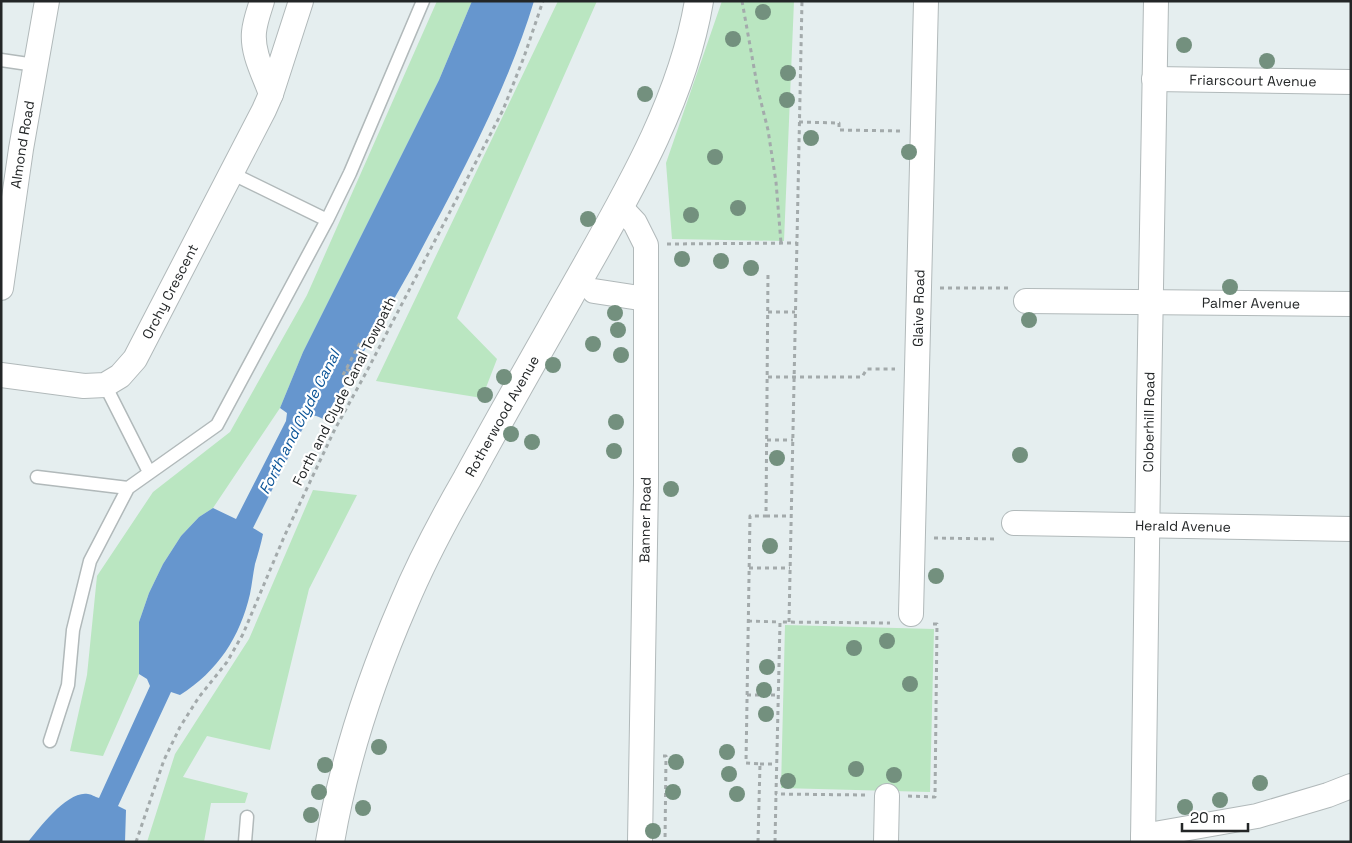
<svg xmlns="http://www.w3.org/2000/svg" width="1352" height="843" viewBox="0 0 1352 843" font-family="'Space Grotesk',sans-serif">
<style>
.green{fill:#bae6c1}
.water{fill:#6696ce}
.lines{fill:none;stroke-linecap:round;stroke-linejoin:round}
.lane-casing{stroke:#b1b9ba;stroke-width:15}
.street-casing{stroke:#b1b9ba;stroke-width:26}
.secondary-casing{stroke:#b1b9ba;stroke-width:30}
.path{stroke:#a3aaab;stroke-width:3;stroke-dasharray:4 4;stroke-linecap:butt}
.lane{stroke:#fff;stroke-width:12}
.street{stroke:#fff;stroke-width:24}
.secondary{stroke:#fff;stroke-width:28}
.tree{fill:#73907e}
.labels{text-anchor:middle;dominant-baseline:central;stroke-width:4.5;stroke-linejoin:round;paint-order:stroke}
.street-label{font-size:14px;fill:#232627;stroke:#fff}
.water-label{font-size:15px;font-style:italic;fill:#0a5497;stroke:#fff}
</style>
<rect width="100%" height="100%" fill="#e5eeef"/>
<!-- green -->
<path class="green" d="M437 1H472L439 80 303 352 280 408 213 508 199 517 181 536 163 564 149 593 139 622V674L103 756 70 751 87 675 97 576 153 492 230 432 307 295Z
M558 1H597L457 318 497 359 482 398 376 381Z
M722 1H794L784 241 672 239 666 163Z
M313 490 357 495 309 589 270 750 207 736 183 777 248 793 245 803H211L204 842H147L175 754 249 639Z
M785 625 934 629 930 792 781 788Z"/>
<!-- water -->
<path class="water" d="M472 1H534C506 94 456 184 411 269 394 299 377 329 360 358 348 379 337 400 323 419 317 416 314 414 308 418L253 528 263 534C261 544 258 554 255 564 253 574 252 584 250 594 240 637 218 671 180 695L171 692 118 806 126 810 125 842H28C39 828 68 790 88 794 91 794 95 797 99 798L150 686 147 679 139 674V622L149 593 163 564 181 536 199 517 213 508 236 519 286 421 287 413 280 408 303 352 439 80Z"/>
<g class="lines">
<!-- lane casing -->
<g class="lane-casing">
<path id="lane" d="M1 60 35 65
M231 173 327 220
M105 385 149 472
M37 477 128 488
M50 741 68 685 73 630 90 561 128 488 217 425 327 220 350 173 423 1
M245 842 247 817"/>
</g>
<!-- street casing -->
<g class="street-casing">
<g id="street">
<path d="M262 1C259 11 255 21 254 32 252 53 264 74 271 94"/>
<path id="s1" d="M1154 79 1351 82"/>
<path d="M620 207 635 223 646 245V484L640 842"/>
<path id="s2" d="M1 288 21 149 47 1"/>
<path d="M594 291 646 299"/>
<path id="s3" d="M1026 301 1351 304"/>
<path id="s4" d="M1 375 84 386 105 385 120 376 135 359 264 110 271 94 301 1"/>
<path id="s5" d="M1014 523 1351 529"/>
<path id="s6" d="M911 614 926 1"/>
<path d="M1143 836 1257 816 1328 795 1351 786"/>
<path d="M886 842 887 796"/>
<path id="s7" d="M1143 842 1149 401 1156 1"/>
</g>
</g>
<!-- secondary casing -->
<g class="secondary-casing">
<g id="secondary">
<path id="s8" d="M330 842C344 760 371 679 404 603 422 560 444 519 467 479 500 418 535 357 569 297 621 204 681 108 699 1"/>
</g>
</g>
<!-- path -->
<path class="path" d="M742 1 758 90 768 130 776 182 781 243
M799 122 839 123V130L901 131
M667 244 797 243
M940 288H1008
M768 312H795
M346 369 352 372
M343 375 361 341
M768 377H862L867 369H895
M767 440H793
M766 516H791
M934 538 998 539
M749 568H790
M748 621 780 622
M789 622 802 1
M747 695H778
M663 756H666L665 842
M760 764H776
M865 795 776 794 780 622 890 623
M908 796 935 797 937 624H931
M136 842 164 760 180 727 199 697 227 662 243 634 284 537 334 431 368 369 503 110 524 57 543 1
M758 842 760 764 746 763 750 516H766L768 272
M775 842 776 794"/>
<!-- lane -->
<use href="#lane" class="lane"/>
<!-- street -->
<use href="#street" class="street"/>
<!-- secondary -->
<use href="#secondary" class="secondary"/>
</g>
<!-- trees -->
<g class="tree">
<circle cx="763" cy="12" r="8"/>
<circle cx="733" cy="39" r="8"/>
<circle cx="1184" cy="45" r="8"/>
<circle cx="1267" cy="61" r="8"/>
<circle cx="788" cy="73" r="8"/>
<circle cx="645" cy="94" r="8"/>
<circle cx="787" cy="100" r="8"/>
<circle cx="811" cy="138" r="8"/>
<circle cx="909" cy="152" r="8"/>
<circle cx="715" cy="157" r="8"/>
<circle cx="738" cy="208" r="8"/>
<circle cx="691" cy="215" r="8"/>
<circle cx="588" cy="219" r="8"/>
<circle cx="682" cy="259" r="8"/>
<circle cx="721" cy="261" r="8"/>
<circle cx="751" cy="268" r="8"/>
<circle cx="1230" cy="287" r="8"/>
<circle cx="615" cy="313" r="8"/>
<circle cx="1029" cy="320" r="8"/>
<circle cx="618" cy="330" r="8"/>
<circle cx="593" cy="344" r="8"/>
<circle cx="621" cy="355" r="8"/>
<circle cx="553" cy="365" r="8"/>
<circle cx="504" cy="377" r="8"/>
<circle cx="485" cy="395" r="8"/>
<circle cx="616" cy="422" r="8"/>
<circle cx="511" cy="434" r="8"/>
<circle cx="532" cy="442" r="8"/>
<circle cx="614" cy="451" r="8"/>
<circle cx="1020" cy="455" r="8"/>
<circle cx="777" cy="458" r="8"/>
<circle cx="671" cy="489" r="8"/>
<circle cx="770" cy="546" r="8"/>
<circle cx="936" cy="576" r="8"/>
<circle cx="887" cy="641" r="8"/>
<circle cx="854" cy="648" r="8"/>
<circle cx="767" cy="667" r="8"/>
<circle cx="910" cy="684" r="8"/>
<circle cx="764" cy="690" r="8"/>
<circle cx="766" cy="714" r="8"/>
<circle cx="379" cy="747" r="8"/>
<circle cx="727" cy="752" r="8"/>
<circle cx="676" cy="762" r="8"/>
<circle cx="325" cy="765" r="8"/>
<circle cx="856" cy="769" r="8"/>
<circle cx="729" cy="774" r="8"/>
<circle cx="894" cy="775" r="8"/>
<circle cx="788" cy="781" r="8"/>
<circle cx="1260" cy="783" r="8"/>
<circle cx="319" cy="792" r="8"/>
<circle cx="673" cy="792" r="8"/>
<circle cx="737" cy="794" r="8"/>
<circle cx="1220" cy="800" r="8"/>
<circle cx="1185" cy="807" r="8"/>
<circle cx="363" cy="808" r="8"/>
<circle cx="311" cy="815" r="8"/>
<circle cx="653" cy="831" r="8"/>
</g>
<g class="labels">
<!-- street labels -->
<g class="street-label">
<text stroke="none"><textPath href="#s1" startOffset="99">Friarscourt Avenue</textPath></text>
<text stroke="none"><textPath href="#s2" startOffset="145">Almond Road</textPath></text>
<text stroke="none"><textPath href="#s4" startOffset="221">Orchy Crescent</textPath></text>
<text stroke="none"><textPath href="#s3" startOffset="225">Palmer Avenue</textPath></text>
<text stroke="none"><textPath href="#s6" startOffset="306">Glaive Road</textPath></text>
<text transform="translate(344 391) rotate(-63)">Forth and Clyde Canal Towpath</text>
<text stroke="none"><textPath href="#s8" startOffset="462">Rotherwood Avenue</textPath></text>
<text stroke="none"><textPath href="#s7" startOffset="420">Cloberhill Road</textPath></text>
<text transform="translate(645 520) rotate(-89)">Banner Road</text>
<text stroke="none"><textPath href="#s5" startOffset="169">Herald Avenue</textPath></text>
</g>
<!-- water labels -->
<g class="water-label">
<text transform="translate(299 422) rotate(-63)">Forth and Clyde Canal</text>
</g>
</g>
<!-- border -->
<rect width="1352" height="843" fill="none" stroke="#232627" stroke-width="5"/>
<!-- scale -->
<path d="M1182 823v8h66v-8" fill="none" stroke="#232627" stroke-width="2.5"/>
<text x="1190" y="823" font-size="15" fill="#232627" stroke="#ffffff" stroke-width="4" paint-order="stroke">20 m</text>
</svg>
